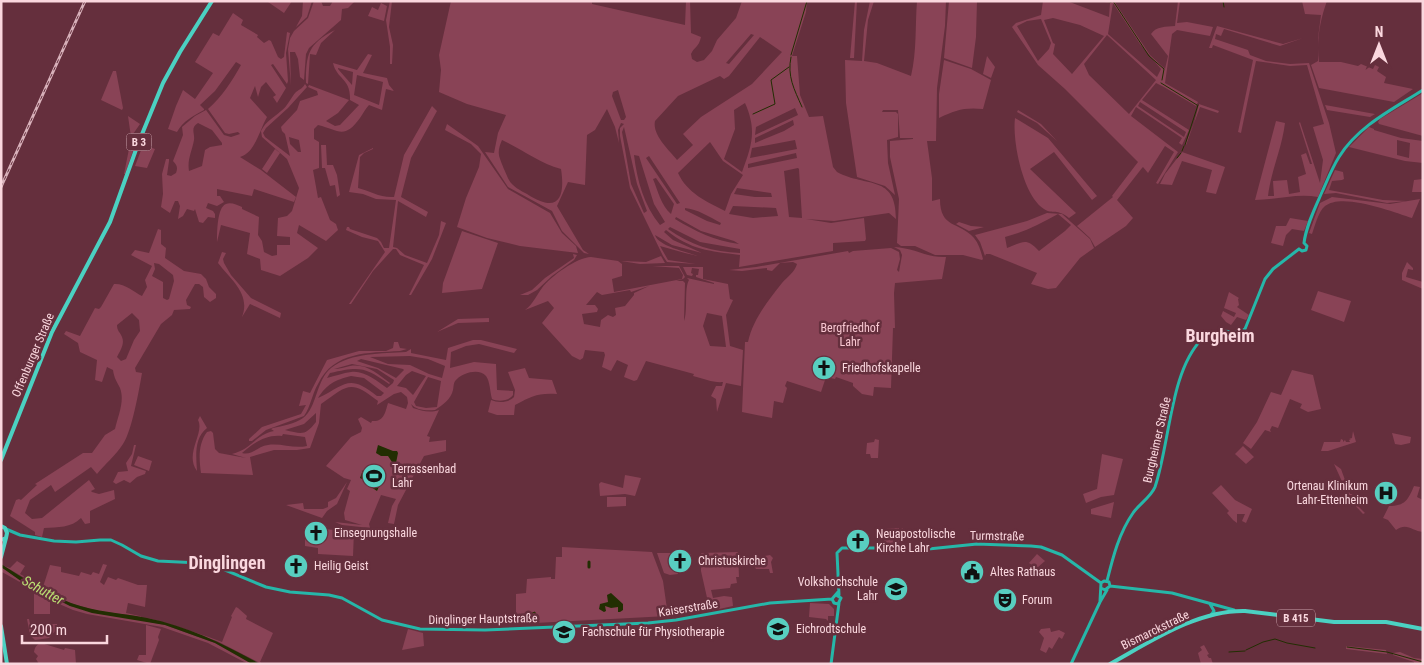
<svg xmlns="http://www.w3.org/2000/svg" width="1424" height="665" viewBox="0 0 1424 665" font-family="'Roboto Condensed',sans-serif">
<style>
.green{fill:#894356;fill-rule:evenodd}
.water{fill:#222e02}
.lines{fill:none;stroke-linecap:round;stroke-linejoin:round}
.stream{stroke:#222e02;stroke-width:1}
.canal{stroke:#222e02;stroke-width:3}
.secondary{stroke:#26b7a9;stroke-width:3}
.primary{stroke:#4bd1c2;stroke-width:4}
.rail-casing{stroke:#d8b1ba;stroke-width:3}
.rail{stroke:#652f3d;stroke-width:1;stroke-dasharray:4;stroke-linecap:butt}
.labels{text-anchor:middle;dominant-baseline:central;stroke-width:5;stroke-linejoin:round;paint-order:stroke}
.shield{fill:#652f3d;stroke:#cda5ae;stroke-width:1}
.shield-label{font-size:11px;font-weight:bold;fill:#fad7de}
.park-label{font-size:12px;fill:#f8c7d1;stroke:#652f3d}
.street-label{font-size:12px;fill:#fad7de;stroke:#652f3d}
.poi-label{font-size:12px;fill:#fad7de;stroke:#652f3d;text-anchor:start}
.water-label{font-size:14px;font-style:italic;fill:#bce174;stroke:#652f3d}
.district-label{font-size:18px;font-weight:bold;fill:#fad7de;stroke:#652f3d}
</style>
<rect width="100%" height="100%" fill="#652f3d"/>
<!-- green -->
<path class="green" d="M268 1H292L284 13 268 2Z
M303 1H312L307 17 296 27 302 16Z
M314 1H321L323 6H330L333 1H355L348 8 342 9 341 20 309 48 306 54 304 80 300 77 298 59 295 52H290L291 86 288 49 290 38 294 31 308 18Z
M390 1H392L389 27 393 45 392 64H390V47L386 20Z
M451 1H592V4L685 25 686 1H690L691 33 701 37C699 47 694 47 691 54L692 59 697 62 704 60 712 51 717 40 736 18 742 1H807L806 12 792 56H797L800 95 809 117 823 116 833 167 837 172C867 188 896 174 896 219L889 213 834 221 806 219 831 223 864 218 866 239 865 241 833 243V251L739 267 740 255C709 251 691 250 666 230L664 232 673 240 702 253 672 245 655 235C658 246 687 252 698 256L685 253 660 246 668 260 696 264 667 262 663 256 630 188 620 136V128L624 124 621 123 618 130 619 143 615 127 607 109 595 130 587 135 585 185 568 182 557 206 583 250 589 254 584 253 562 231 552 211 508 187 485 152 494 153 498 133 506 115 467 104 439 92 441 70 439 55ZM751 34 754 35 729 64 726 63ZM760 37 782 52 752 84 701 117 683 134 693 145 677 160C669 150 652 135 655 121L678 96 720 76 724 79 729 76ZM618 90 626 117 624 120H621L612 96 613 92ZM745 103C757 130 752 145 742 172L724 159 735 129 734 110ZM795 108 798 115 755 135 756 127ZM793 120 794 125 784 131 755 143V138ZM624 127 637 184 647 211 644 213 631 184 622 132ZM502 140C522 149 539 163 561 169 566 201 556 213 527 194 521 191 512 186 509 180 507 176 499 158 499 155 498 150 500 145 502 140ZM795 140 797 149 750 158 752 148ZM710 142 723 161 743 175 731 194 725 211C707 202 687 193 678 173ZM796 153 797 158 748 168V164ZM634 155 639 156 654 204 665 222 660 225C644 206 637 180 634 155ZM649 156 680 203 677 204 646 158ZM798 168 799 169 802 218 789 217 784 171ZM656 178 674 204 671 214C661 205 658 191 653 179ZM737 188 771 193 772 197H755L734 194ZM733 206 776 208 778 216 753 218 729 214ZM685 208C697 209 710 217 721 223L720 225 707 221 685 210ZM676 217 701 231 734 241 739 244C715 241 695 231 675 219ZM670 227 700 242 740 249V253C713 252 690 245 668 229Z
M855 1H857L854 58H850Z
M870 1H874L868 20 864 61 877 63 911 76C917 51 915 26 917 1H946L945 26 937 88 936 141H927L932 178V201L940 199C940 229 959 221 974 238 979 244 981 252 983 259L982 260 963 255H935L915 246H901L897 243 899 199 890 157V141L913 139V138H900L898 110H883L882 112H896L898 114V137L887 140 888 163 895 195 885 186 857 177 846 103 845 60 862 61 864 30Z
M949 1H977L976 37 972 68 944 58Z
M1043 1H1067L1109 17 1110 3 1100 1H1116L1115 2 1116 4 1150 55 1165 69 1168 56 1151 34C1156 26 1166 27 1175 26L1178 1H1180L1177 23 1187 22 1213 27 1210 36 1177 30 1172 34 1165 83 1198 102 1196 106 1164 87 1156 83 1142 100 1189 130 1182 145 1179 143 1182 138 1136 107 1131 116 1178 152 1158 184 1156 183 1174 152 1165 146 1148 173 1143 167 1142 168 1117 200 1133 218 1126 226 1095 247 1090 238 1077 226 1113 197 1112 196 1138 162 1065 89 1038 65 1012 27 1016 23 1041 15ZM1113 3 1140 44 1161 69 1157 77 1108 34ZM1053 18 1080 25 1104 36 1072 74 1053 54 1055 44 1053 43 1044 20ZM1041 19 1051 43 1049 49 1038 61 1017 26 1027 21ZM1107 35 1156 80 1129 114 1089 75 1084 64ZM1140 102 1186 132 1184 137 1138 106Z
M1302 1H1327C1320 20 1316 42 1319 62H1341L1358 66 1361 64 1373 69 1375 65 1379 67 1377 71 1386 77 1384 83 1413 89 1394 102 1319 88 1311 65 1318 61V38L1321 15 1305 14Z
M381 3 387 6 384 21 368 16 372 7 378 10Z
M233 13 243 20 241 25 258 35 257 37 264 43 269 40 271 41 278 57 281 59 284 57 287 32 290 33 286 53 288 81 287 84 273 64 271 65 286 88 277 103 273 97 276 95 266 82 261 87 258 97 255 86 250 98 267 117C260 129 255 153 240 157L261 170 296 197 294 202 254 189 252 196 217 189V196H220L224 202 217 206 208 203 206 208 213 211 215 214V218L208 217 203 223 199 222 195 209 194 211 187 209 183 216 178 219 180 206 178 201H175L170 213 161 207 163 194 162 174 166 159H169V161L167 175 171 176 176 173C178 168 177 165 173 161L183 135 182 127 195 116 206 110 224 135 231 137 240 134 238 132 229 134 225 133 208 109C222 97 232 81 241 65L236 62 215 91 200 105 204 109V110C193 116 183 121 177 132L168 129 176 106 183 90 195 99 213 73 195 62 213 33 219 36ZM198 123 212 130 222 143V145L210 147 205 150 202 166 189 171C187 160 192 151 194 140 195 133 190 128 198 123Z
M1217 26 1283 44 1303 38 1280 46 1224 29 1221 36 1216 34 1215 39 1248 50 1250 55 1266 61 1290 64 1309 63 1329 123 1336 153 1318 197C1297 193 1276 200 1255 200L1276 121 1285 123C1282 148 1271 171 1268 196H1274L1273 181 1287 180 1289 194 1300 192 1298 177 1306 174 1301 155 1306 153 1310 164H1312L1299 123 1300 122 1320 183 1323 160 1313 127 1324 124 1307 65 1290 66 1256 61 1241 133 1238 132 1253 60 1213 45 1212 48H1209Z
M335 30 321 43 316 55 310 54 308 84 306 83C306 54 308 44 335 30Z
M368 54 372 55 363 73 387 78 389 85 394 91 386 89 382 110 369 105C365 109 363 114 360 118 344 140 339 130 318 125L314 129V139L319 142V168L313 170 318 198 321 197 330 220 336 224 338 230 326 241 299 225 297 233 318 248 308 258 280 276 261 270 260 259 247 254 250 233 221 225 217 242C217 233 217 207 226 204 231 202 237 205 242 207V209L259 217 258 235 262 241 264 252 272 256 277 255V245H290V237L277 236 278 218 287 216 292 211 299 188 287 159 262 137 261 131C267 120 272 119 281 111 288 106 291 97 296 92 300 89 303 88 305 84L307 87 288 108 266 128 263 133 265 137 290 156 285 134 282 131 281 127 297 110 300 101 318 95 317 91 308 87 309 85 349 100 338 113 326 121 335 126 340 125 359 105 350 100C351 78 337 80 333 63L357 70ZM338 68 353 72 352 85 338 69ZM357 75 383 82 379 105 354 95ZM289 137 299 140 301 152H298L290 144Z
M987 56 995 67 991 78 983 74Z
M944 60 971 69 991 80 983 109C965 107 955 110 939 118V94Z
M113 71H116L123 108 122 110 101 100Z
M1423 93V136L1379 124 1378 122 1380 119Z
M1199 104 1219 111 1218 113 1200 107 1186 145H1185L1194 123Z
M1325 105 1375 114 1370 117 1327 110Z
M432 106 437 111 411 158 401 197 428 212 426 217 398 201 393 247 397 248 405 255 427 263 439 235 441 221 446 223 432 259 411 295H409L424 265 400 255 396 249H393L373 271 351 304H349L385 252 378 241 362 237 346 230 347 227H349L350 229 377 238 381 242 384 248H389L396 200 376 199 363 194 349 192 359 155 373 148V149L364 153 360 157 358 188C370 191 380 198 394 197L404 155Z
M1018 110 1041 124 1057 141 1037 123 1017 112Z
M128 116 140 124 131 137Z
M1015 118 1048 138 1097 196 1092 200 1054 152 1030 169 1076 213 1069 218C1057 208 1053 215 1044 209 1023 196 1012 141 1015 118Z
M447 124 478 146 508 189 550 213 562 233 576 246 578 253 520 246 487 238 457 227 466 198 479 167 481 154 471 144 445 130Z
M1369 127 1374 129V130L1401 138 1423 141V163L1405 161 1349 147ZM1397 140 1410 143 1409 158 1397 155Z
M132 143 135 145 125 174H124L130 144Z
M143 145 155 149 147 168 135 166Z
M321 145H326L327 165H333L337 175 340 195 337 197 335 185 330 186 325 168H322Z
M275 149 280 153 267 173 262 169Z
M1182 152 1225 167 1216 194 1206 192 1212 170 1182 161 1172 185 1160 184 1165 174Z
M1335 170 1343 172 1344 179 1342 180 1332 181 1329 190 1383 200 1406 201 1387 203 1336 193 1324 194Z
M1423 179V192H1412L1414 180Z
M1332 197 1390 204 1420 199 1412 218C1394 212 1342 192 1325 206 1318 212 1315 226 1312 234L1309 233 1320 203Z
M1047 213 1062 214 1090 239 1094 248 1080 258 1056 288 1048 289 1031 284 1037 273 990 254H986L985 256 980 242 975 235 1027 221ZM1058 214 1071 225 1065 231 1039 251C1026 237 1023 242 1007 248L1005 237C1025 232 1040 224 1058 214Z
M1290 218 1308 221 1304 231 1292 229 1286 235 1283 246 1271 243 1276 226H1286Z
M959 222 971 226 984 227 969 231 956 224Z
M158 229 161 230V244L166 248 165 258 184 271 201 274 206 279 209 287 216 294V298L210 302 204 297 203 287 199 284H195L186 300 187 305 191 307 190 309 174 310 172 315 161 324 135 368 136 372 142 373C139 390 132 431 123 444 116 455 105 464 97 474L91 467 55 492 51 485 30 500 25 513 32 519 42 518 89 480 95 489 91 491 92 492 99 494 114 490 115 499 90 511V523L85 524 81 518C71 528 58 527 44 528L42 537 35 535V532L10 516 16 500 19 499 21 500 37 485 35 484 83 453H92L105 435 115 429C118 416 125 401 120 388 117 382 114 378 113 370L107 367 102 382 95 380 97 360 80 352 78 343 64 334 66 331 80 336 95 308 99 309 101 307 114 284C124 283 134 292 142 296L147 287 145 280 152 266 131 255 135 250 149 253ZM154 263 159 264 173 275 174 281 169 299 167 300 163 298V282L152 276 155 269ZM132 313 139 320 140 331 134 340 126 359 121 361 117 357C120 351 125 344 122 337 120 332 117 331 117 325Z
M462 231 498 243 482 289 442 293 443 283Z
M894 247C915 248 927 258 946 257L942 279 895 283 894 293 895 328H893L891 388 874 387 873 396 862 394 853 386V383L836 377 835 379 826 377 821 392 787 381 785 386 787 388 783 403 774 401 772 418 742 412 745 342H748C753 319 768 301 782 283 787 277 795 272 797 264L793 262 780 263 772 271 767 270V268L742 271 729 270 756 267 848 251 849 253 853 251 891 248 899 252 900 259 897 270 899 272 902 255 900 250Z
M222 252 226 253 223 259 224 263 231 275 251 298 281 313 280 318 250 304 242 317C251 294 231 280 218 263Z
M573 254 577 255 574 260 552 276 537 290 528 295H520L532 290 545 278 574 258Z
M661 256 665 263 640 264 621 261 646 262Z
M591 257 618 261 622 264V276L612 279 614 292 682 279 683 275 679 268 652 266H679L685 277 683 279 676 281H683L685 283 684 321C688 311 684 288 689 280L687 278 714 284V283L696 277V275H698L699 269 692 268 691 273 693 274 692 276 687 275 683 267H703V279L728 284 730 299 733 300 726 315 730 346 743 350 741 386 726 383 717 412 716 399 711 396 716 386H722L723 382C714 383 704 379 693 376L694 374 646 361 637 380 634 381 624 377 628 365 617 360 611 371 602 367 605 355 604 352 585 350 583 358 580 360 572 356 542 323 554 308 548 301 525 310C533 304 536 296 542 288 550 277 577 257 591 257ZM649 286 634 293V295L625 306 615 308 616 315 613 317 608 315 601 320 600 327 584 324 582 314 597 312 598 309 595 305H586L597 292 602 295 630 290 631 292ZM707 313 722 316 726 347 710 346 703 326Z
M1407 262 1413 268V270L1408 269 1406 277 1423 282V289L1402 280V273Z
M1318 291 1351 301 1344 322 1311 310Z
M1229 292 1239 298 1238 299 1239 305 1237 307 1249 315 1246 320 1237 317 1231 325 1226 322 1221 316 1223 311 1234 317 1236 313 1224 308Z
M489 318V322L458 323 437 332 458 319Z
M473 340H481L517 349 514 353 479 344 466 346 451 352 450 368 474 362 496 364 497 390 513 391V395C509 401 498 402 492 399 490 392 490 381 486 376 479 368 463 373 457 379 453 382 454 386 453 390 451 399 443 405 435 410 426 411 416 410 411 404L413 408C422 411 430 413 439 410L427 436 430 437 429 442 446 440V451L424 456 398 505 394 524 388 523 392 506 396 499 381 495 369 524 370 528 342 525 335 522 362 525 345 520 344 513 350 491 347 489 351 480 344 478 326 466 351 437 361 432 362 428 358 419 361 417 371 423 372 421C384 422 385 413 388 403L406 409 408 403 407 397 401 392 394 394 377 405 378 401C350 379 348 385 321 404L319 423 310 448 297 450H274L250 457 253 475 201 473C199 459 198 444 207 432L211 431 213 433 215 449 219 453 246 458 232 454C252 449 255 435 274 431L271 429 273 428C282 426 295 424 303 418 317 408 316 380 331 368 352 352 382 354 406 352L411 349V353L446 360 448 348ZM410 356 428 359 445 366 442 378 429 374 410 365 388 364 370 357ZM361 359 403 369 404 370 396 378 378 368 357 361ZM352 364 377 369 394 380 393 383 387 388C377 381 364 370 351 372 343 373 335 376 327 378L330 373C360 366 365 367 389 384L390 383C378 374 366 363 350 366 345 367 339 369 334 369ZM412 371 426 376 413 395 406 388 397 386 406 375ZM351 376 364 378 384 393 381 396H377C348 373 346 385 318 398 327 384 335 380 351 376ZM428 377 441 381 437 407 426 408 416 406 414 402ZM316 413V422C305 436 302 434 285 430L304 424ZM283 434 305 437 307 446C294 449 281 443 268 445 258 446 252 456 242 453 253 443 267 434 282 436Z
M394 342H398L400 348 407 349 400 351C368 353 334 351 318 384 312 394 311 406 304 416L266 430 252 441H249V439L262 427 301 414 306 405 299 406 303 391 310 393 327 360 359 351H386L393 348Z
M525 368 529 378 552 380 557 394C536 393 533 396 515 405L514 415H497L488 412 491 400C498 403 508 403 514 397L515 390 508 372Z
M1292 370 1313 375 1321 409 1308 412 1300 408 1302 404 1290 399 1278 428 1272 426 1270 430 1271 432 1265 430 1251 449 1243 443 1257 422 1271 392 1281 395Z
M200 416 207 428C194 438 196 456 197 471 184 454 205 433 198 420Z
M1353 431 1356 442 1328 451H1321L1324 442H1340L1341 439 1343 440V442L1345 440 1346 442H1350L1349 440H1351L1349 439 1352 438Z
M1392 433 1411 437 1410 443 1401 445 1395 444Z
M875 439 879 440 878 458H871L870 454H866L867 443 874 442Z
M134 445H136L131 466 146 471 145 474 137 477 130 483 124 480 116 484 113 482 118 472 128 471 126 463 132 454Z
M1243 446 1254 457 1246 464 1235 454Z
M1102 454 1123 459 1114 495 1101 497 1086 503 1083 494 1097 489Z
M138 456 152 461 149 471 134 465Z
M1334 464 1341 469 1350 494H1352L1355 503 1365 513 1363 514 1351 501Z
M625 475 641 478 635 496 625 494 600 496 599 484 601 482 623 488Z
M347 482 337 504 327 511 322 518 286 505 303 503 304 509H323L328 507V502L336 498Z
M1221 485 1235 500 1252 509 1246 523 1242 521 1245 514H1237V523L1233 520 1227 513 1229 511 1212 493Z
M1414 486 1420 487 1417 497 1423 500V532C1412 531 1407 522 1396 530L1388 520 1383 518 1389 506C1405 506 1408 500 1414 486Z
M607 497H626V506L607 507Z
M1114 502 1111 518 1091 514V509Z
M305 528 354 531 353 556 318 554V548L305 546Z
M899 528V530L903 528 902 546 886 545 884 544 885 529Z
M562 547 652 552 663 581 668 616 516 624V594L526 593 527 579 551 577V579H555L556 557H562Z
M738 552 739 577H736L737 583 731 584 730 588 711 590 713 598 724 596 732 597 733 606 710 611 701 571V553Z
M657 553H684V555H677L676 558 674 559 675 563H678V574L670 575 664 573Z
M1037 554 1045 561 1038 567H1035L1031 573 1026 572 1029 571 1032 565 1029 563Z
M770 555 773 558 771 562 773 573H770L769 569H756L753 564H744L742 559C753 559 759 557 770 555Z
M17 561 25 566 20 574 43 587 50 565 61 567V572L79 576 81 572 91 575 93 572 99 574 103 564 107 565 100 582 104 585 108 577 116 580 118 578 138 585H147L145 607 128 603 126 613C159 620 190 630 222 642L232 617 231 616 236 607 238 608 247 616 246 619 273 633 260 662 262 664 217 641 144 617 98 611 73 604 61 599 4 566 10 568Z
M3 568 21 581 70 606 165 625 215 643 252 664H248L208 643 162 627 87 614 73 610 57 603 2 572Z
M34 591 50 601V614H34Z
M810 603 829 604 834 609V616H828V621L826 619 809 617Z
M27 619H29L30 624H57V629L49 638 35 640 30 635Z
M146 625 161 629 158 637 159 640 150 664 137 660 139 655H146Z
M1050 628 1051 632 1059 630 1065 633 1062 639 1059 637 1052 649 1049 647 1046 653 1040 650 1044 638 1039 632 1041 629Z
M408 629 423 633 424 646 402 650Z
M41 643 64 650 65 648 75 650 76 664H39L36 659 38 656 34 652C35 647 36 645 41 643Z
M1204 645 1209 654 1207 655 1209 658H1211L1213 664H1201L1198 653 1202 650 1200 647Z
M1346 646 1386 650 1387 654 1346 649Z
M1400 652 1414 658 1423 659V664H1414V662L1393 655V653Z"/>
<!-- water -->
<path class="water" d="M378 445 393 451H397L398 453 396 463 392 462 388 456H381L376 453Z
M363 470 383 478 377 491 371 487 373 484 360 478Z
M1 564C23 578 47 594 71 603 96 612 122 613 147 618 187 626 224 644 260 664H252L215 643 165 625 92 613 70 606 21 581 1 567Z
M611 593 623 604V610L620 612H618V607L611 608 605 606 606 611 604 612 599 609 600 604 608 602 607 595Z"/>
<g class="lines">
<!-- stream -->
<path class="stream" d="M1101 1 1111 2
M1113 1 1149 56 1164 69 1162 80
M1223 1 1224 7
M791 55 807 1
M791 57C787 76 794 89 802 107
M1161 83 1197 105
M753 114 775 104 771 80 789 67
M1185 145 1198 105
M1182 151 1184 146
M1177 158 1181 153
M528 615 535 612V622
M1347 647 1387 652 1423 662
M1246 650 1263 642 1275 639 1287 643 1315 648
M1229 652 1245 651"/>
<!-- canal -->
<path class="canal" d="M589 562V567"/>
<!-- secondary -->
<path class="secondary" d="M1304 243C1306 226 1315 208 1322 192 1327 181 1332 168 1339 157 1358 126 1393 109 1423 90
M1299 249 1302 251 1306 250 1307 246 1304 243
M6 529 20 535 54 541 76 542 100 540H111L122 545 141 556 158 561 200 563 213 565 266 587 290 592 329 595 342 598 382 620 420 629 485 630 648 623 676 620 770 603 832 599
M1107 581C1113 557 1119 533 1133 513 1139 504 1151 497 1155 487 1170 443 1170 371 1202 339 1217 324 1235 337 1245 329L1265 279 1273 269 1299 249
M1110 586 1172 593 1234 610
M836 595 841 598 838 604 834 603 832 599 838 592
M839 595 837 553 842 548H882L909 551 977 544 1031 546 1041 547 1062 555 1101 583
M1100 601 1101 583 1104 581 1109 582 1110 586 1105 590 1101 588
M1210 604 1214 611 1211 615
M831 664 839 603
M1071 664 1100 602 1107 590"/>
<!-- primary -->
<path class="primary" d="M1 460 52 332 110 222 138 144 163 83 180 52 212 1
M1 526 5 528 7 533 6 538 1 540
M1 557 6 538
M1 626 7 664
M1110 664C1150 642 1197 610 1245 611L1334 622H1386L1423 629"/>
<!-- rail casing -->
<g class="rail-casing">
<path id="rail" d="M1 187 85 1"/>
</g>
<!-- rail -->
<use href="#rail" class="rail"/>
</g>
<!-- icons -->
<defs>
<g id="church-disc" transform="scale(1.25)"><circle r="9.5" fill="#58cec0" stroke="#652f3d"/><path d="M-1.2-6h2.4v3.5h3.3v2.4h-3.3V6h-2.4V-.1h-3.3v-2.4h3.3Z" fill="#111"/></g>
<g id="stadium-disc" transform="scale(1.25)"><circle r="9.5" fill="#58cec0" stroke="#652f3d"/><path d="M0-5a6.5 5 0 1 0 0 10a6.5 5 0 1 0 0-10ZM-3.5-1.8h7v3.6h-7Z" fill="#111"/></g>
<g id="hospital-disc" transform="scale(1.25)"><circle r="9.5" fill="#58cec0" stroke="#652f3d"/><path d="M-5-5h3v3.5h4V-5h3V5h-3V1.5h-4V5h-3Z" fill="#111"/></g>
<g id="civic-disc" transform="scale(1.25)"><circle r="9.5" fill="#58cec0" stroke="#652f3d"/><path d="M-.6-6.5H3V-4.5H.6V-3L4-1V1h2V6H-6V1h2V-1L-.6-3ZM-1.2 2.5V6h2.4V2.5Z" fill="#111"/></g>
<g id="university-disc" transform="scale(1.25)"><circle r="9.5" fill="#58cec0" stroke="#652f3d"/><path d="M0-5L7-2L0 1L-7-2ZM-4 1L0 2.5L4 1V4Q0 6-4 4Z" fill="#111"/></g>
<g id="theatre-disc" transform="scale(1.25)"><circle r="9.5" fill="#58cec0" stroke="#652f3d"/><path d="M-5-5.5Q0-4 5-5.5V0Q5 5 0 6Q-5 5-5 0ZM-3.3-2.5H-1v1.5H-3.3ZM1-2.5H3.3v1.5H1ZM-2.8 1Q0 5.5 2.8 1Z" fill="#111"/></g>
<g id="school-disc" transform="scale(1.25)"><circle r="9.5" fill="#58cec0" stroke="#652f3d"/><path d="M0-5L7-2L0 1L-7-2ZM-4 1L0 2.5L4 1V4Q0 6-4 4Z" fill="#111"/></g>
</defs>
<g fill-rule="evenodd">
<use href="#church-disc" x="824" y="368"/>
<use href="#stadium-disc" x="374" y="476"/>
<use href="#hospital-disc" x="1386" y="493"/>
<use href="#church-disc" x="316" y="533"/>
<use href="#church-disc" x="858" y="541"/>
<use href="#church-disc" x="680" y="561"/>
<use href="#church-disc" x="296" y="566"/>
<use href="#civic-disc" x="972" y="572"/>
<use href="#university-disc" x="896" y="589"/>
<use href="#theatre-disc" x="1005" y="600"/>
<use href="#school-disc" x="778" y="629"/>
<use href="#university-disc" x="564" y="632"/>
</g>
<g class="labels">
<!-- shield labels -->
<g class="shield">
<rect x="126.5" y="133.5" width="25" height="17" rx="4"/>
<rect x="1277" y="609.5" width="38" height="17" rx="4"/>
</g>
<g class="shield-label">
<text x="139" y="142">B 3</text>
<text x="1296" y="618">B 415</text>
</g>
<!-- park labels -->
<g class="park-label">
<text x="850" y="328">Bergfriedhof<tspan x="850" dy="14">Lahr</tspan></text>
</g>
<!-- street labels -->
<g class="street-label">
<text transform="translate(33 355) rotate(-67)">Offenburger Straße</text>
<text transform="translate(1157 440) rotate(-77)">Burgheimer Straße</text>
<text transform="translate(997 536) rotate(1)">Turmstraße</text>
<text transform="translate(688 608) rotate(-9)">Kaiserstraße</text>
<text transform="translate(483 619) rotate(-1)">Dinglinger Hauptstraße</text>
<text transform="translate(1155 630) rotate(-26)">Bismarckstraße</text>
</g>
<!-- poi labels -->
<g class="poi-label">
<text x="842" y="368">Friedhofskapelle</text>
<text x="392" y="469">Terrassenbad<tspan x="392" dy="14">Lahr</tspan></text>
<text x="1368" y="486" text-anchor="end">Ortenau Klinikum<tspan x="1368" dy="14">Lahr-Ettenheim</tspan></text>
<text x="334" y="533">Einsegnungshalle</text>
<text x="876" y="534">Neuapostolische<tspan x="876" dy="14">Kirche Lahr</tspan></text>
<text x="698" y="561">Christuskirche</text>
<text x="314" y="566">Heilig Geist</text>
<text x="990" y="572">Altes Rathaus</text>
<text x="878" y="582" text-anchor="end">Volkshochschule<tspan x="878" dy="14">Lahr</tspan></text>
<text x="1022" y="600">Forum</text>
<text x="796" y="629">Eichrodtschule</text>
<text x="582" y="632">Fachschule für Physiotherapie</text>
</g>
<!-- water labels -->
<g class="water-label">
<text transform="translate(43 590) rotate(29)">Schutter</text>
</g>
<!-- district labels -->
<g class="district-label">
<text x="1220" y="335">Burgheim</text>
<text x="227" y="562">Dinglingen</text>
</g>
</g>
<!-- border -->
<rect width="1424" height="665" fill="none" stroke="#fad7de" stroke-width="5"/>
<!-- north arrow -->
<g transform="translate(1379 45)" stroke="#652f3d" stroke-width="4" paint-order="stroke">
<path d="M0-4L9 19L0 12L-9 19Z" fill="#fad7de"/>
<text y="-8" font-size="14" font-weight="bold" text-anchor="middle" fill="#fad7de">N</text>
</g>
<!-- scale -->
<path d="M22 635v8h85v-8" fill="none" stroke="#fad7de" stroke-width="2.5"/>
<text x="30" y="635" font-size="15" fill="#fad7de" stroke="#652f3d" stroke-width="4" paint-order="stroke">200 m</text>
</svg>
